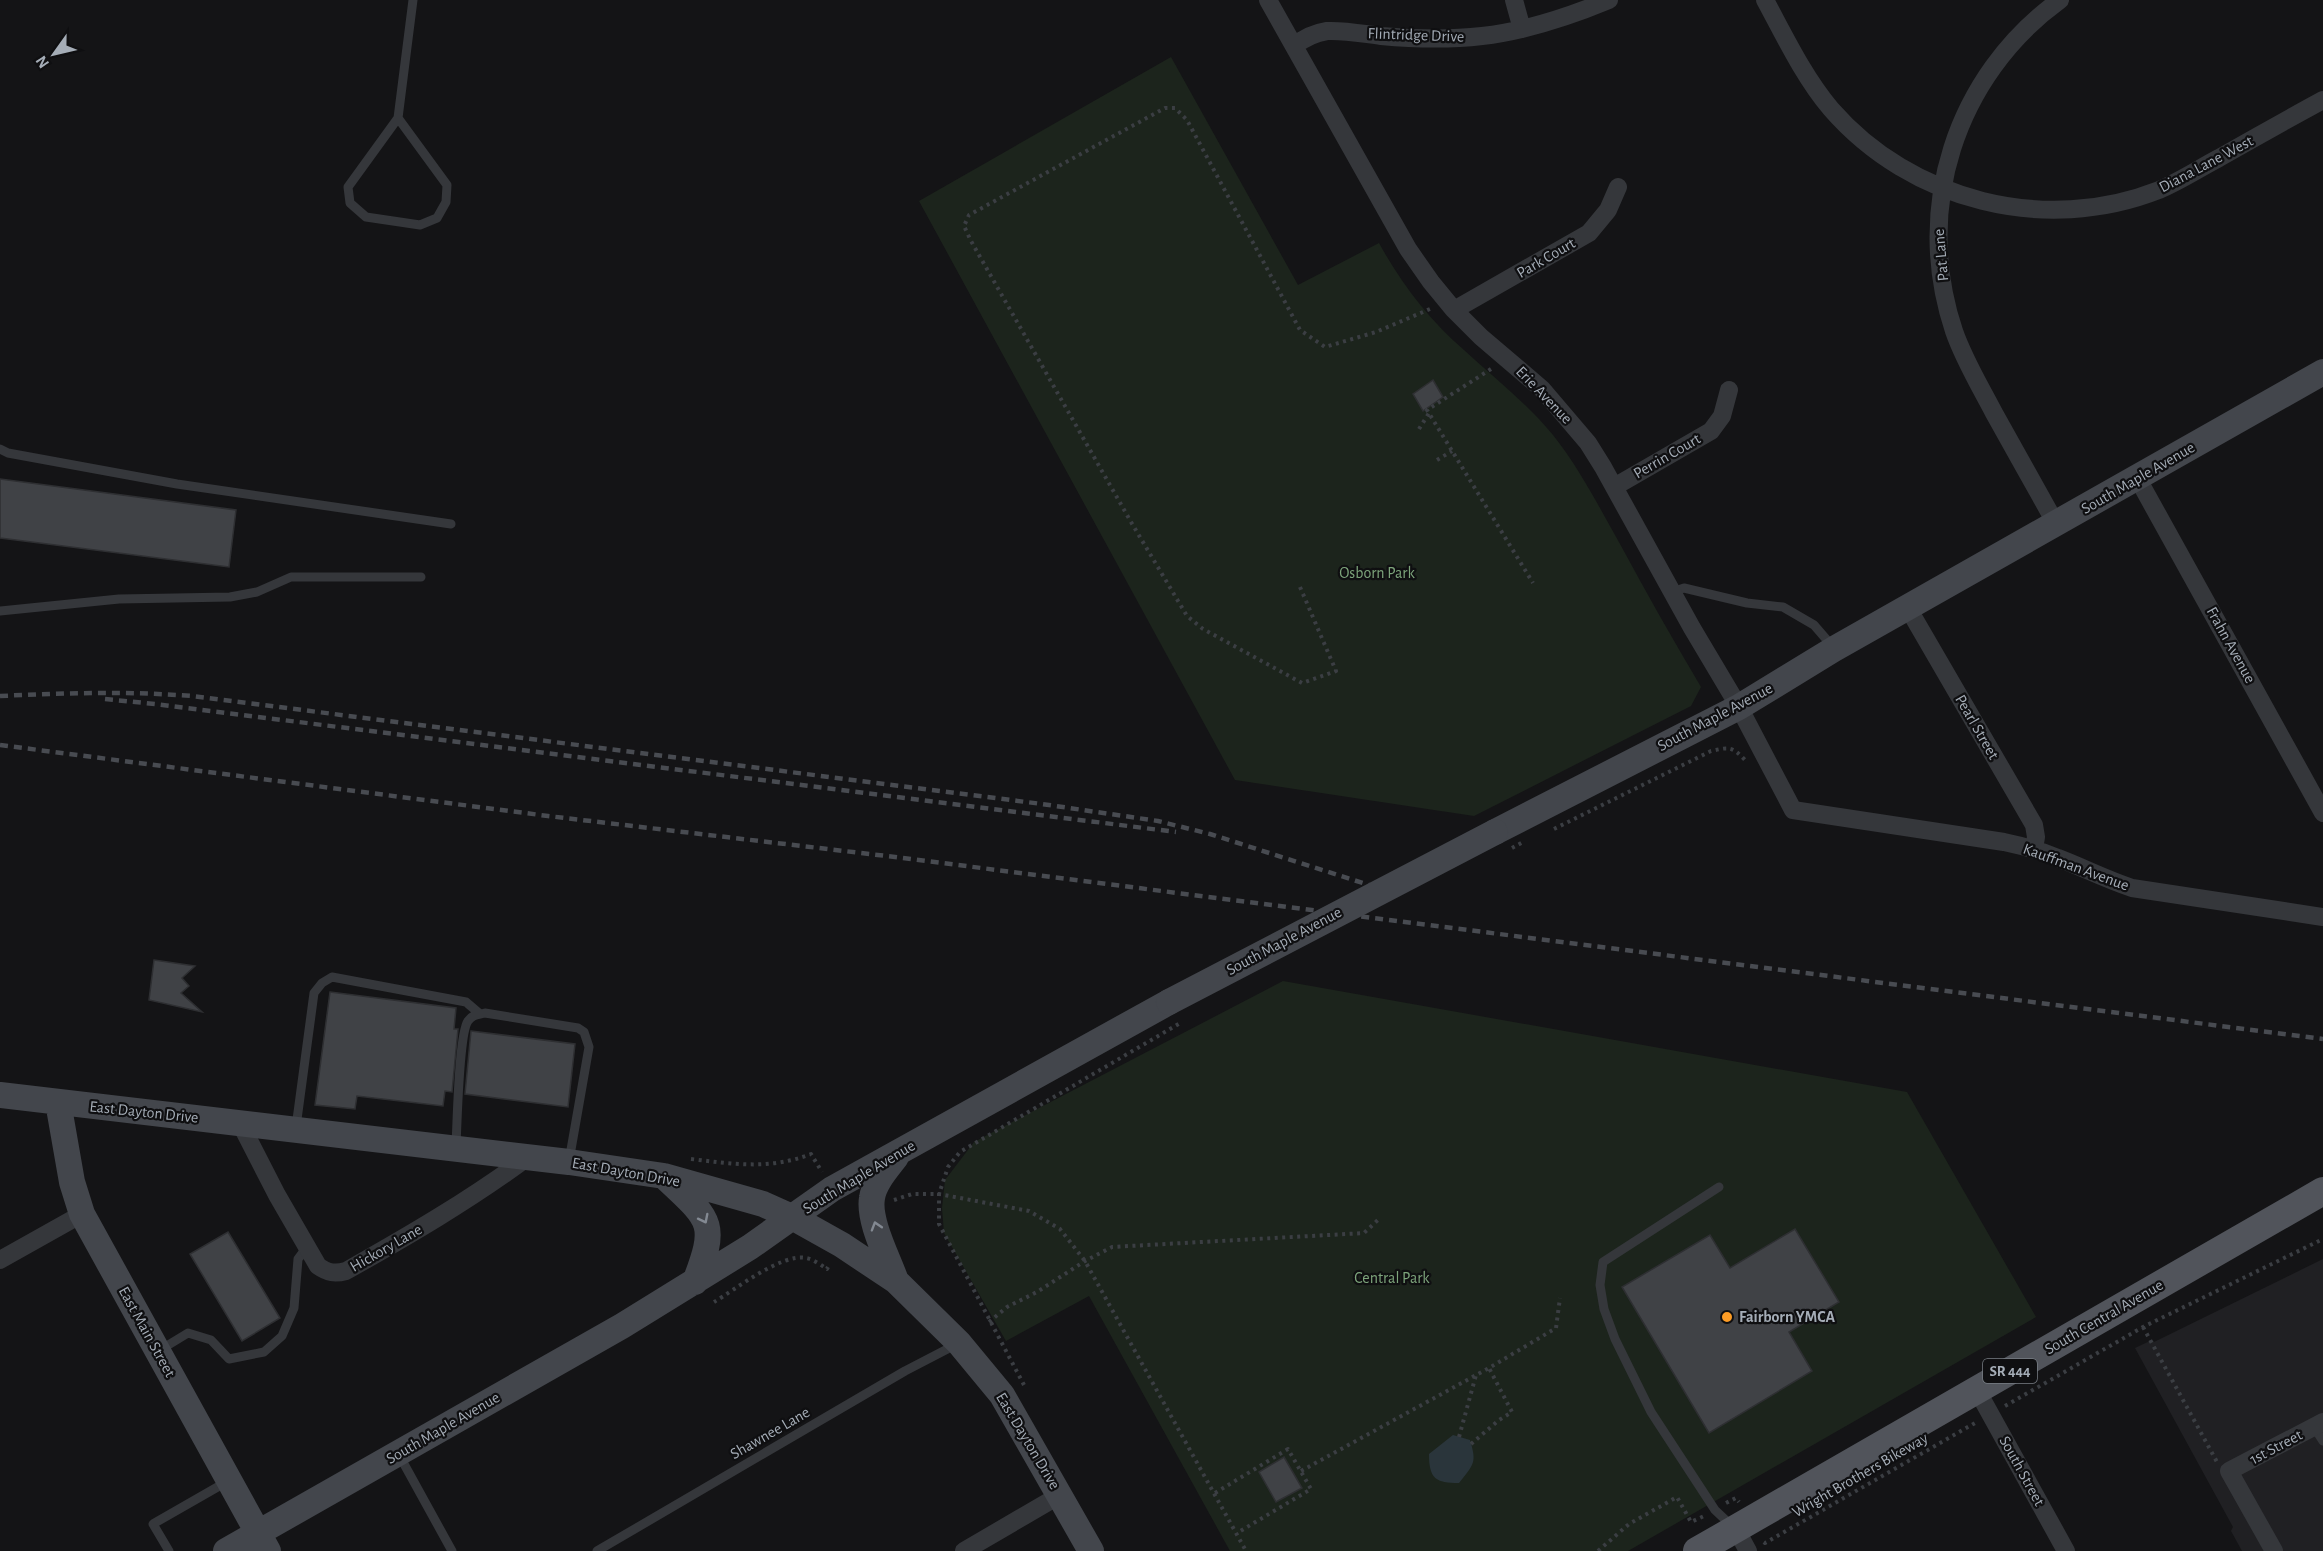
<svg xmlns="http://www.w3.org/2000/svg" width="2323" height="1551" viewBox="0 0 2323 1551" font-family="'Alegreya Sans',sans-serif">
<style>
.built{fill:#202023}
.green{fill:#1c241c}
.water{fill:#2a353b}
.building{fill:#404246;stroke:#2e2f32;stroke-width:1.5}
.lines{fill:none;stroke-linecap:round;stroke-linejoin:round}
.path{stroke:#3b3e43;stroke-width:4;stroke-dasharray:3 4.5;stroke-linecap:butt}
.lane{stroke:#35373b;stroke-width:9}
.street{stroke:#35373b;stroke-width:18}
.secondary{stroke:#43464c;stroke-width:26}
.primary{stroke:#51545b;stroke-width:28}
.rail{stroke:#484b51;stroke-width:4.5;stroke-dasharray:8 6;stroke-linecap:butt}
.path-bridge{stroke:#3b3e43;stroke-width:4;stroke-dasharray:3 4.5;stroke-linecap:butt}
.secondary-bridge{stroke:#43464c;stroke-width:26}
.oneway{stroke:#838992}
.poi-dot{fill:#fd9c25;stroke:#0f0f11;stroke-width:2}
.labels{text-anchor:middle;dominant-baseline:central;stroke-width:4.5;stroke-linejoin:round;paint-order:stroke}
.shield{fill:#0f0f11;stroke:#787e85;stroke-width:1.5}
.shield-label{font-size:15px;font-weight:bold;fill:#a5adb7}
.street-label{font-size:16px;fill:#a5adb7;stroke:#0f0f11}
.park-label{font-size:16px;fill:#7da47b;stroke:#0f0f11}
.poi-label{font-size:16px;font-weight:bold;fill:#a5adb7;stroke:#0f0f11;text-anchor:start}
</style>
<rect width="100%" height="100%" fill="#141416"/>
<!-- built -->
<path class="built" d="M2323 1259V1551H2242L2231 1531 2233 1527 2135 1348 2152 1340 2154 1342Z"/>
<!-- green -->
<path class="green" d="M1171 57 1298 285 1379 243C1401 283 1429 320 1464 350 1494 378 1527 403 1553 435 1580 469 1599 507 1620 544 1646 592 1673 640 1701 687L1691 706 1474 816 1235 780 919 201Z
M1283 981 1907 1092 2036 1317 1628 1551H1230L1089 1296 1006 1341 944 1233 942 1208 945 1180 974 1142Z"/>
<!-- water -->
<path class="water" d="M1453 1435 1470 1440C1477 1463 1474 1464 1459 1483 1436 1483 1429 1479 1429 1454Z"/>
<!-- building -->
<path class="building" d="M1433 380 1443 397 1423 411 1413 394Z
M0 479 236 510 229 567 0 538Z
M154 960 195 966 182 978 189 986 181 993 202 1012 149 1000Z
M330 992 456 1008 454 1029H458L452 1092 445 1091 443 1106 357 1096 355 1109 315 1105Z
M471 1031 575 1044 568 1107 465 1094Z
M1795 1229 1839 1302 1789 1332 1812 1371 1709 1433 1622 1287 1710 1235 1730 1268Z
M228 1232 280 1318 242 1341 190 1254Z
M1284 1457 1302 1488 1276 1502 1259 1472Z"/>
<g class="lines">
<!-- path -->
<path class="path" d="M1491 369 1427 410 1533 583
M1419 429 1429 413
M1437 460 1452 451
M1300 587 1336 671 1302 683 1203 629 1187 616 1131 522 971 241 964 226 969 215 1165 108H1175L1187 120 1300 330 1325 347 1376 332 1430 309
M1554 829 1711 751C1729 747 1732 746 1745 760
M691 1159C734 1164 769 1170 811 1154L822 1172
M894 1200 912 1194H939L1029 1211 1060 1229 1085 1261 1246 1551
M714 1302C736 1289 782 1253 806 1258 813 1259 821 1265 827 1269L828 1267
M989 1322 1007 1307 1037 1292 1085 1261 1112 1247 1364 1233 1379 1219
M2143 1327 2217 1462
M1024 1385 939 1224V1194L948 1167 960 1152 1182 1022
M2005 1406 2143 1327 2323 1239
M1459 1437 1476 1375
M1471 1444 1499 1420 1512 1412 1489 1368
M1301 1471 1489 1368 1556 1328 1560 1298
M1215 1493 1288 1449 1311 1489 1237 1533
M1726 1503 1736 1498 1739 1502
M1764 1542 1765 1543 1975 1423
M1598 1551 1629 1524 1677 1497 1691 1522 1704 1516"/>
<!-- lane -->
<path class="lane" d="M398 118 447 185 446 202 437 218 420 225 366 217 350 203 348 187 398 118 413 0
M0 449 8 453 177 484 451 524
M1672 592 1684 588 1747 603 1783 607 1814 625 1833 647
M0 611 119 599 230 597 257 592 291 577H421
M296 1127 314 993 322 983 332 977 466 1002 480 1014
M456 1146C457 1126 459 1033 468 1021 473 1014 478 1015 485 1013L578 1028 584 1032 589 1047 569 1161
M1719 1187 1603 1262 1600 1285 1604 1309 1615 1339 1651 1412 1715 1510 1732 1526
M160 1350 188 1333 211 1340 229 1359 264 1352 282 1336 294 1308 298 1259 307 1247
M2314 1427 2323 1441
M398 1453 452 1551
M169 1551 153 1524 228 1481
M597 1551 905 1371 957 1344"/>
<!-- street -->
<path class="street" d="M1268 0 1408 249 1431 282 1454 310 1481 337 1542 389 1588 443 1603 467 1692 628 1739 707 1793 810 2004 842C2023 846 2041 851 2058 858 2084 868 2105 879 2132 888L2323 917
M1514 0 1522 29
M1765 0C1785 37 1804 77 1831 109 1911 201 2045 235 2159 190 2180 181 2200 168 2219 158 2254 138 2288 119 2323 100
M1294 46C1304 38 1314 33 1327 31 1344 30 1364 34 1381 36 1415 39 1448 40 1482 36 1526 31 1568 17 1609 0
M1454 310 1589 233 1608 210 1618 187
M2138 479 2323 813
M1614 487 1711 431 1722 416 1729 390
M2056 524C2035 487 2015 450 1994 413 1980 386 1964 360 1954 331 1913 209 1955 76 2060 0
M1908 608 2034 825 2036 837 2034 849
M240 1123 277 1195 318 1266C328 1273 335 1274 346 1271 408 1236 470 1200 528 1157
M0 1260 82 1214
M1977 1390 2066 1551
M1736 1529 1748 1551
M964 1551 1060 1495
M2274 1551 2229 1471 2323 1422"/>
<!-- secondary -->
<path class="secondary" d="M1495 832 1739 707 1834 649 2323 372
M0 1095 569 1162 664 1176 763 1204 792 1217 842 1245 896 1281 959 1343 1002 1395 1091 1551
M58 1102 72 1182 82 1214 268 1551
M896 1157C887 1169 874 1183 872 1198 868 1221 888 1258 896 1281
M668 1180C712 1221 717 1224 695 1282
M226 1551 622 1326 750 1247 832 1189 1169 1002"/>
<!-- primary -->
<path class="primary" d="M1697 1551 2323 1191"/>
<!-- rail -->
<path class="rail" d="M0 696C64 693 127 691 192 696L1042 804 1158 821 1210 834 1369 885
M105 699 155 704 1176 832
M0 745 548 816 895 857 2323 1039"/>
<!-- path-bridge -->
<path class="path-bridge" d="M1512 848 1523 842"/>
<!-- secondary-bridge -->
<path class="secondary-bridge" d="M1169 1002 1495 832"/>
</g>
<!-- one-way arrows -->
<defs><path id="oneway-chevron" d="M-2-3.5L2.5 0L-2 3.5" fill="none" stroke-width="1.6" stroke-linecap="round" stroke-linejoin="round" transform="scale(1.5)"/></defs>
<g class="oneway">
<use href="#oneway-chevron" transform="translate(704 1219) rotate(63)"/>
<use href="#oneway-chevron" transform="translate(876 1226) rotate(-107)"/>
</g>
<!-- markers -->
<circle class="poi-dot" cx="1727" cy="1317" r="6"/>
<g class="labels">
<!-- shield labels -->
<rect class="shield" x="1983" y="1359" width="54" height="24" rx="4.5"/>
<g class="shield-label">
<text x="2010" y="1371">SR 444</text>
</g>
<!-- street labels -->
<g class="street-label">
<text transform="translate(1416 35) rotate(2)">Flintridge Drive</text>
<text transform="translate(2206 164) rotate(-28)">Diana Lane West</text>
<text transform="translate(1941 255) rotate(-95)">Pat Lane</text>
<text transform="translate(1546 258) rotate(-30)">Park Court</text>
<text transform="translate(1544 395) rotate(46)">Erie Avenue</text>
<text transform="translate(1667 456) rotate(-30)">Perrin Court</text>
<text transform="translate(2138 478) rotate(-30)">South Maple Avenue</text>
<text transform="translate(2231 645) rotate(61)">Frahn Avenue</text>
<text transform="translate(1715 717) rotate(-28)">South Maple Avenue</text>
<text transform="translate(1977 727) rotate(60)">Pearl Street</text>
<text transform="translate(2076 867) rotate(20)">Kauffman Avenue</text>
<text transform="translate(1284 941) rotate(-28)">South Maple Avenue</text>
<text transform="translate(144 1112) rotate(6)">East Dayton Drive</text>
<text transform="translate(626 1172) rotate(10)">East Dayton Drive</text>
<text transform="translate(859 1177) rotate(-31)">South Maple Avenue</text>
<text transform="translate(386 1248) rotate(-30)">Hickory Lane</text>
<text transform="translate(2104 1317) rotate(-30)">South Central Avenue</text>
<text transform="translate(147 1332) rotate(61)">East Main Street</text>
<text transform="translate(443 1428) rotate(-30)">South Maple Avenue</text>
<text transform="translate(770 1433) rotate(-30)">Shawnee Lane</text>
<text transform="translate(1028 1441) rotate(59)">East Dayton Drive</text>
<text transform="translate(2276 1447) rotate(-28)">1st Street</text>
<text transform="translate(2022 1471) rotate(61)">South Street</text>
<text transform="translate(1860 1475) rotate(-30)">Wright Brothers Bikeway</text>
</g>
<!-- park labels -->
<g class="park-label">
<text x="1377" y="573">Osborn Park</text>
<text x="1392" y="1278">Central Park</text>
</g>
<!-- poi labels -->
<g class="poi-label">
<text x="1739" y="1317">Fairborn YMCA</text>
</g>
</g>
<!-- north arrow -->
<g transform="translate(54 54) rotate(236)" stroke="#0f0f11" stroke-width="4.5" paint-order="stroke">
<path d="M0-4.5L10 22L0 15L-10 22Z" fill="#a5adb7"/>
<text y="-9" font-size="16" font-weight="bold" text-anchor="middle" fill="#a5adb7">N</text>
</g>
</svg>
